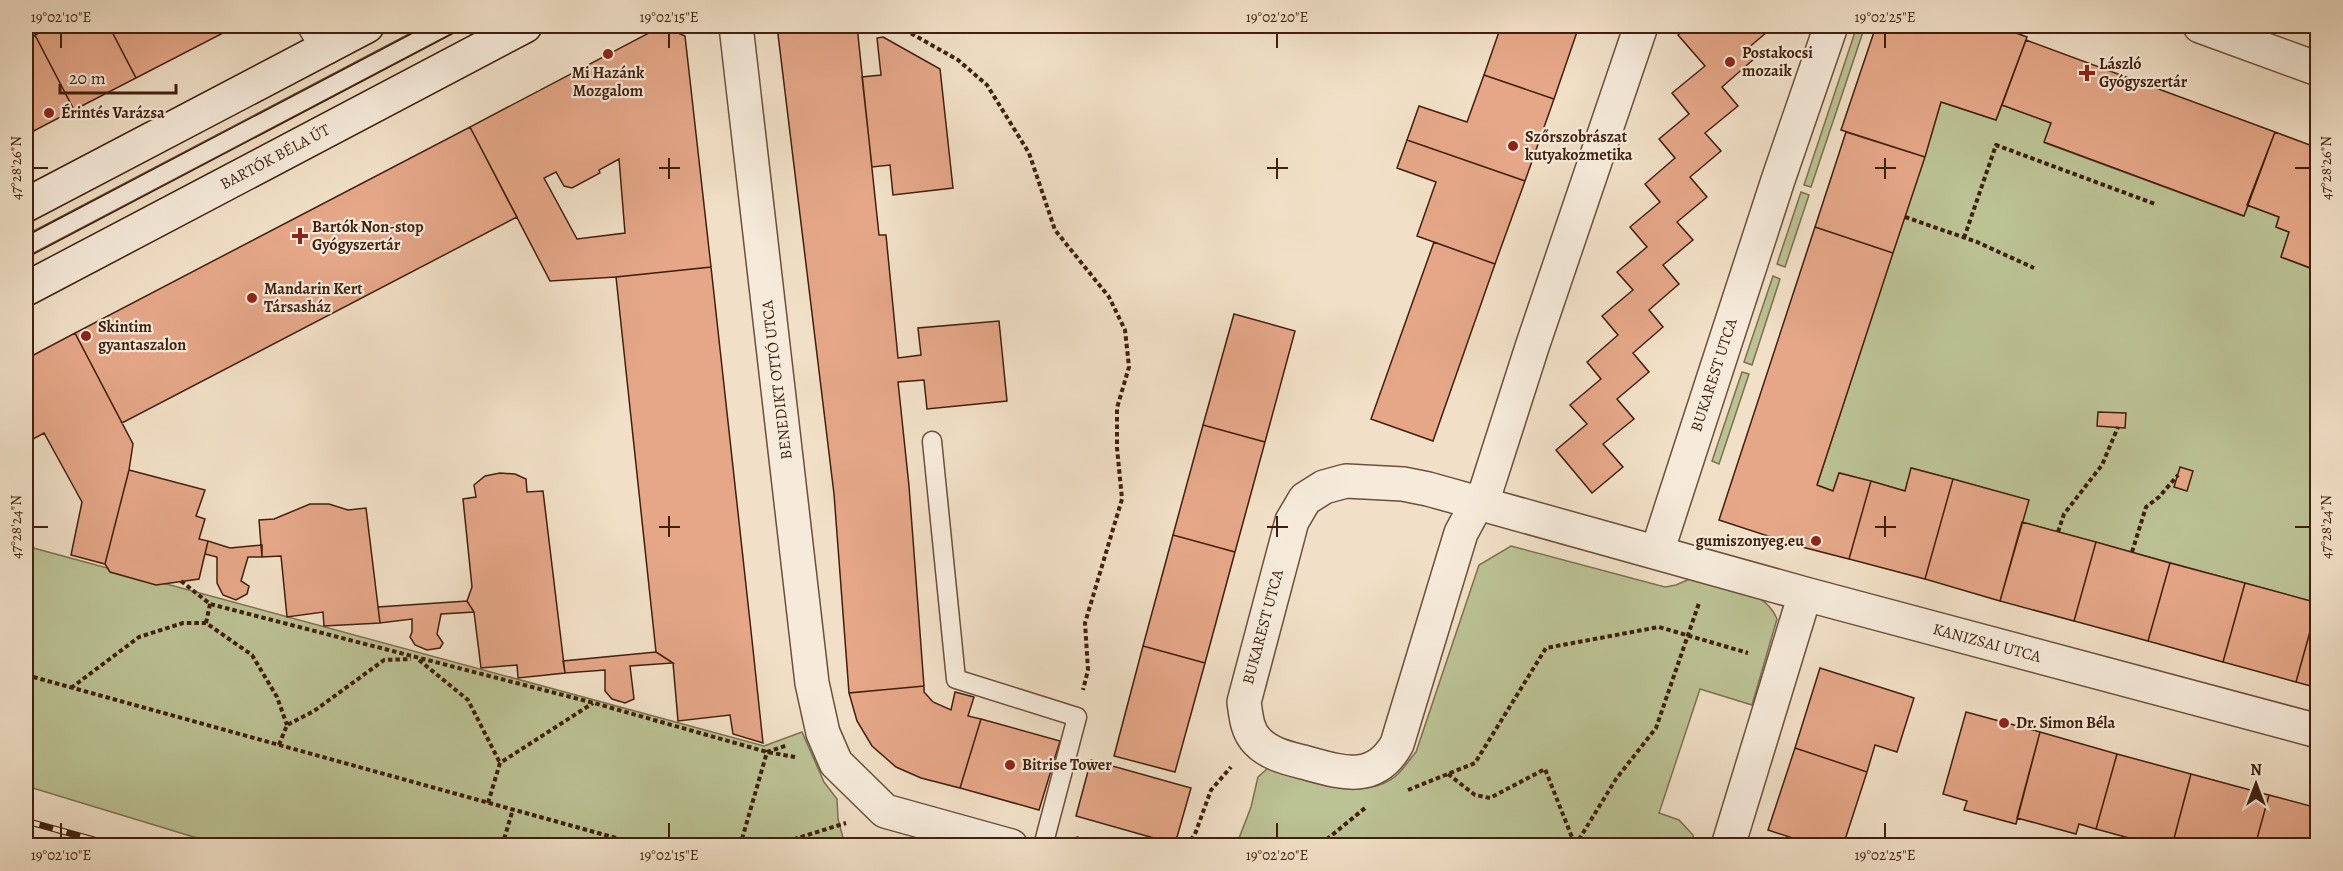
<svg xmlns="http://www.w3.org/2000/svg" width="2343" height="871" viewBox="0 0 2343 871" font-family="Alegreya,serif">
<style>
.green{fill:#bbc294;stroke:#7e7050;stroke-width:1.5}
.building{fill:#e5a788;stroke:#401f0d;stroke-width:1.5;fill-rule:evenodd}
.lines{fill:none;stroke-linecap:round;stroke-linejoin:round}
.lane-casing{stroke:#6c4f3c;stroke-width:21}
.street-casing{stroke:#6c4f3c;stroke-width:36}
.secondary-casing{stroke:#401f0d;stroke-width:36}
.path{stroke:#401f0d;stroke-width:4;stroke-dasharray:4.5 3;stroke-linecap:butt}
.lane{stroke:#f6ebdb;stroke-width:18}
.street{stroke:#f6ebdb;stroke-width:33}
.secondary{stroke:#f6ebdb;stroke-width:33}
.tram{stroke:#401f0d;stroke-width:1.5}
.rail-casing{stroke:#401f0d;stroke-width:7}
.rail{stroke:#f6ebdb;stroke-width:4.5;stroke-dasharray:14;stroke-linecap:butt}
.ticks{fill:none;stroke:#401f0d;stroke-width:2}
.poi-dot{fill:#8f2418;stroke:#f6ebdb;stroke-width:2}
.labels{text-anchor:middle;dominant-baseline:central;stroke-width:4.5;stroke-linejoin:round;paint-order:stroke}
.poi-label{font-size:16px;font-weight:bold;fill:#401f0d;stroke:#f6ebdb;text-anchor:start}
.street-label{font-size:16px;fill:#401f0d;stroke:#f6ebdb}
.neatline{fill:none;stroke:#401f0d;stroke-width:2}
.ticks-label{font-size:15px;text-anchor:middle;fill:#401f0d}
</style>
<rect width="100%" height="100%" fill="#f1e0c7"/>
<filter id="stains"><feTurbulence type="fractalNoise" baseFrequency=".00333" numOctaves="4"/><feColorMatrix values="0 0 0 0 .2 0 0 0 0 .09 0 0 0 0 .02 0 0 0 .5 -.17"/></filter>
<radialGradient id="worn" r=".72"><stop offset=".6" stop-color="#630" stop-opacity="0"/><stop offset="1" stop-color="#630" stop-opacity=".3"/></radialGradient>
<!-- green -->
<path class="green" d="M1857 26H1865L1811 187 1804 185Z
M1941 102 1996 120 2002 105 2051 123 2045 143 2243 216 2247 205 2279 217 2276 227 2289 232 2281 257 2317 271V603L2022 522 2028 500 1912 468 1905 491 1840 473 1833 491 1817 485Z
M1801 192 1809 195 1785 267 1777 264Z
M1773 276 1780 279 1752 365 1744 362Z
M1742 372 1749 374 1719 464 1712 461Z
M26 546 764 746 802 732 824 782 837 799 838 819 845 845H220L26 786Z
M1511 546 1665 587 1676 585 1694 577C1723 585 1764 588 1777 619L1752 705 1700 689 1659 813 1679 820 1693 835 1694 845 1236 846 1251 807 1258 777 1268 768C1304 781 1366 804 1398 774 1404 768 1410 759 1416 752L1479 565Z"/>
<!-- building -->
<path class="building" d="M53 26H63L65 29 72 26H109L136 78 74 110 35 35Z
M109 26H227L229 30 136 78Z
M662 26 685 36 711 267 616 277 550 281 470 127ZM619 159 625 233 577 239 544 178 556 172 564 186 572 188 600 173 599 170Z
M777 26H857L879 235H886L898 358 921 355 918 328 999 321 1007 401 927 409 924 380 898 382 909 486 924 686 849 693 834 494Z
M1501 26H1579L1554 99 1484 75Z
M1688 26H1774L1747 49 1755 58 1722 87 1738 106 1705 133 1721 151 1690 177 1707 197 1677 222 1693 240 1663 265 1679 284 1649 310 1663 327 1633 353 1649 372 1617 399 1634 419 1603 444 1623 467 1592 493 1556 450 1587 424 1570 405 1601 379 1587 362 1618 335 1602 316 1633 290 1617 272 1647 247 1630 227 1660 202 1645 184 1675 158 1659 139 1689 114 1672 93 1705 66 1678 35Z
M1876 26H1997L2027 37 1996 120 1941 102 1925 157 1841 130Z
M35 35 74 110 26 135V40Z
M883 37 940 69 953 188 893 195 890 165 872 167 862 77 881 75 877 38Z
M2026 40 2275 132 2244 216 2044 142 2051 123 2002 105Z
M1484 75 1554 99 1525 181 1407 140 1419 106 1467 122Z
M470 127 517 217 122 423 75 333Z
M1846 132 1925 157 1893 253 1815 227Z
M2275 132 2318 148V266L2316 270 2281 257 2289 232 2276 227 2279 217 2247 205Z
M1407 140 1525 181 1495 264 1417 236 1436 182 1397 168Z
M1815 227 1893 253 1817 485 1833 491 1839 473 1871 481 1849 559 1798 546 1719 520Z
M1434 242 1495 264 1433 441 1371 419Z
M711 267 752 640 763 743 733 734 730 715 678 721 673 663 656 652 616 277Z
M1234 314 1295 331 1265 442 1203 425Z
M75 333 133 444 129 470 105 564 71 555 82 502 44 433 26 443V359Z
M2098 412 2126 413 2125 428 2097 426Z
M1203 425 1265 442 1235 552 1173 535Z
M2180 467 2193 471 2187 491 2174 487Z
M1911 468 1953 479 1925 579 1849 559 1871 481 1905 491Z
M129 470 205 490 196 516 205 519 199 539 208 541 199 579 156 585 110 572 105 564Z
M500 473 515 474 526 479 527 492 543 491 565 673 518 678 517 665 481 668 474 612 467 601 472 587 463 499 476 497 474 485 485 476Z
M1953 479 2029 500 2000 601 1925 579Z
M310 504H329L348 510 366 508 380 623 324 626 323 612 287 617 281 556 262 557 259 520 274 519Z
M2022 522 2096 542 2074 621 2000 601Z
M1173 535 1235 552 1205 663 1143 646Z
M208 541 230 548 262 545V557H248L241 581 249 586 247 594 236 600 223 595 217 583V557L205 554Z
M2096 542 2170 563 2148 641 2074 621Z
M2170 563 2245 583 2223 662 2148 641Z
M2245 583 2318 603 2296 682 2223 662Z
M467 601 474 612 441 614 437 634 443 643 440 648 427 650 415 645 410 637 412 632V619L380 623 378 607Z
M2318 603V688L2296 682Z
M1143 646 1205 663 1175 772 1114 756Z
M656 652 673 663 630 666 634 699 625 703 612 699 605 691V670L565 673 563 661Z
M1820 668 1914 698 1897 752 1875 745 1867 772 1795 748Z
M924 686V692L933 702 951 710 955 692 974 697 968 716 981 719 960 788 921 778 896 767 872 746 857 721 849 693Z
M1966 712 2040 732 2016 824 1964 810 1967 801 1943 794Z
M981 719 1060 741 1039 810 960 788Z
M2040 732 2117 754 2096 829 2079 824 2076 834 2017 818Z
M1795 748 1867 772 1843 846H1817L1768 830Z
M2117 754 2191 774 2172 846H2158L2096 829Z
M1091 760 1191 788 1175 844 1076 816Z
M2191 774 2269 795 2255 846H2172Z
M2269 795 2318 808V846H2255Z"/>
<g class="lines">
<!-- lane casing -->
<g class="lane-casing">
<path id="lane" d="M26 246 445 26
M932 441 956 679 1077 717 1043 846"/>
</g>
<!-- street casing -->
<g class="street-casing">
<path id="street" d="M315 26 327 47
M736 26 812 683 823 733 836 763 885 811 1011 846
M1641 26 1532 347 1482 503 1474 509 1461 533 1397 744C1374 785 1340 772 1303 762 1287 758 1269 754 1257 741 1247 731 1246 716 1244 702L1292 521 1305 499 1324 487 1346 481 1403 484 1428 489 1805 594 2318 731
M2200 26 2318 69
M1657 552 1778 180 1831 26
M1728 846 1805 594"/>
</g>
<!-- secondary casing -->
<g class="secondary-casing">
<path id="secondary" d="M26 205 367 26
M26 289 525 26"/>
</g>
<!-- path -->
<path class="path" d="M898 26 958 60 987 85 1029 153 1055 230 1109 297 1125 330 1129 367 1117 408V448L1122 499 1085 623 1088 670 1083 690
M1905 217 1977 242 2034 268
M1964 238 1996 145 2155 204
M2058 532 2064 514 2102 465 2118 427
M2132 552 2146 507 2159 497 2178 475
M181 581 210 604 594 703 767 752 795 757
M206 623 210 604
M419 660 468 700 500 763
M26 675 645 846
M71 688 139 637 183 623H206L252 655 277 697 287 725
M279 745 287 725 314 711 384 660 411 659
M1448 774 1475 795 1490 798 1545 769 1575 845
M1408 790 1475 763 1546 648 1659 627 1748 653
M488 803 500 763 593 703
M1076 838 1101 846
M502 846 513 809
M740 846 767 752 788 745
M772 846 846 823
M1186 846 1195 834 1211 790 1231 767
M1323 846 1326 840 1365 808
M1575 846 1616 779 1656 728 1699 603"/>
<!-- lane -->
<use href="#lane" class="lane"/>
<!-- street -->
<use href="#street" class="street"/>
<!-- secondary -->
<use href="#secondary" class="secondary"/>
<!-- tram -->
<path class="tram" d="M26 236 426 26
M26 258 467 26"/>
<!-- rail casing -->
<g class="rail-casing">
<path id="rail" d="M26 821 116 846"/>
</g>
<!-- rail -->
<use href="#rail" class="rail"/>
</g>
<!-- ticks -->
<path class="ticks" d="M61 33V48M669 33V48M1277 33V48M1885 33V48M669 158V179M1277 158V179M1885 158V179M33 168H48M659 168H680M1267 168H1288M1875 168H1896M2295 168H2310M669 516V537M1277 516V537M1885 516V537M33 527H48M659 527H680M1267 527H1288M1875 527H1896M2295 527H2310M61 823V838M669 823V838M1277 823V838M1885 823V838"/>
<!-- markers -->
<g class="poi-dot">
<circle cx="608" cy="54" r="6"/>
<circle cx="1730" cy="62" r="6"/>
<path d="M2084 64h6v6h6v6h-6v6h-6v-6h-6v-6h6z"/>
<circle cx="49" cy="113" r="6"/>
<circle cx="1513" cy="146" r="6"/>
<path d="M297 227h6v6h6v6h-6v6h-6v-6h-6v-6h6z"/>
<circle cx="252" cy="298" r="6"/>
<circle cx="86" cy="336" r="6"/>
<circle cx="1816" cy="541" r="6"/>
<circle cx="2004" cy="723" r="6"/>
<circle cx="1010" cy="765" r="6"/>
</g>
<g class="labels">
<!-- poi labels -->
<g class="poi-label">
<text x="1742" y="53">Postakocsi<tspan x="1742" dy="18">mozaik</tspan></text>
<text x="2099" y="64">László<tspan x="2099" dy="18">Gyógyszertár</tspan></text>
<text x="608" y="73" text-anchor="middle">Mi Hazánk<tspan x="608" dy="18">Mozgalom</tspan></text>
<text x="61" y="113">Érintés Varázsa</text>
<text x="1525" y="137">Szőrszobrászat<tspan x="1525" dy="18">kutyakozmetika</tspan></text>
<text x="312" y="227">Bartók Non-stop<tspan x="312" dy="18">Gyógyszertár</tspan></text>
<text x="264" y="289">Mandarin Kert<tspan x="264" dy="18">Társasház</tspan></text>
<text x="98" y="327">Skintim<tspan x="98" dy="18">gyantaszalon</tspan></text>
<text x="1804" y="541" text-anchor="end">gumiszonyeg.eu</text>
<text x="2016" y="723">Dr. Simon Béla</text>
<text x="1022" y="765">Bitrise Tower</text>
</g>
<!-- street labels -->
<g class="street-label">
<text transform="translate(275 157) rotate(-28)">BARTÓK BÉLA ÚT</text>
<text transform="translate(1714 375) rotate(-72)">BUKAREST UTCA</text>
<text transform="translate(777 380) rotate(-97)">BENEDIKT OTTÓ UTCA</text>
<text transform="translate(1263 627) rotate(-75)">BUKAREST UTCA</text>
<text transform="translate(1987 643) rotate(15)">KANIZSAI UTCA</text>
</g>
</g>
<!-- margin -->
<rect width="2343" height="871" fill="none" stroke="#f1e0c7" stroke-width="66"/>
<!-- north arrow -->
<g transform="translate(2256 784)" stroke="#f6ebdb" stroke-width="4.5" paint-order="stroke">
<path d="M0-4.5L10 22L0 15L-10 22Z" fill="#401f0d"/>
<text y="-9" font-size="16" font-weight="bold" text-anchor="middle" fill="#401f0d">N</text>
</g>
<!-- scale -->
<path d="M60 84v9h116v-9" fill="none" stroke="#401f0d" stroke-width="3"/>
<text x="69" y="84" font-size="18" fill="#401f0d" stroke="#f6ebdb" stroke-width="4.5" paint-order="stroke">20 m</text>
<rect x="33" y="33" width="2277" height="805" class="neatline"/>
<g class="ticks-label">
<text x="61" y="22">19°02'10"E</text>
<text x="669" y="22">19°02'15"E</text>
<text x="1277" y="22">19°02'20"E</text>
<text x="1885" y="22">19°02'25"E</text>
<text transform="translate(16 168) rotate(-90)" y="5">47°28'26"N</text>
<text transform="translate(2326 168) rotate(-90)" y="5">47°28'26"N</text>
<text transform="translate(16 527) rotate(-90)" y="5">47°28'24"N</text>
<text transform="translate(2326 527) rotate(-90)" y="5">47°28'24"N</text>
<text x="61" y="860">19°02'10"E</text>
<text x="669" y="860">19°02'15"E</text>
<text x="1277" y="860">19°02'20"E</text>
<text x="1885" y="860">19°02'25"E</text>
</g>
<rect width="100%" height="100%" filter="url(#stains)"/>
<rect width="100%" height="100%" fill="url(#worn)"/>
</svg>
